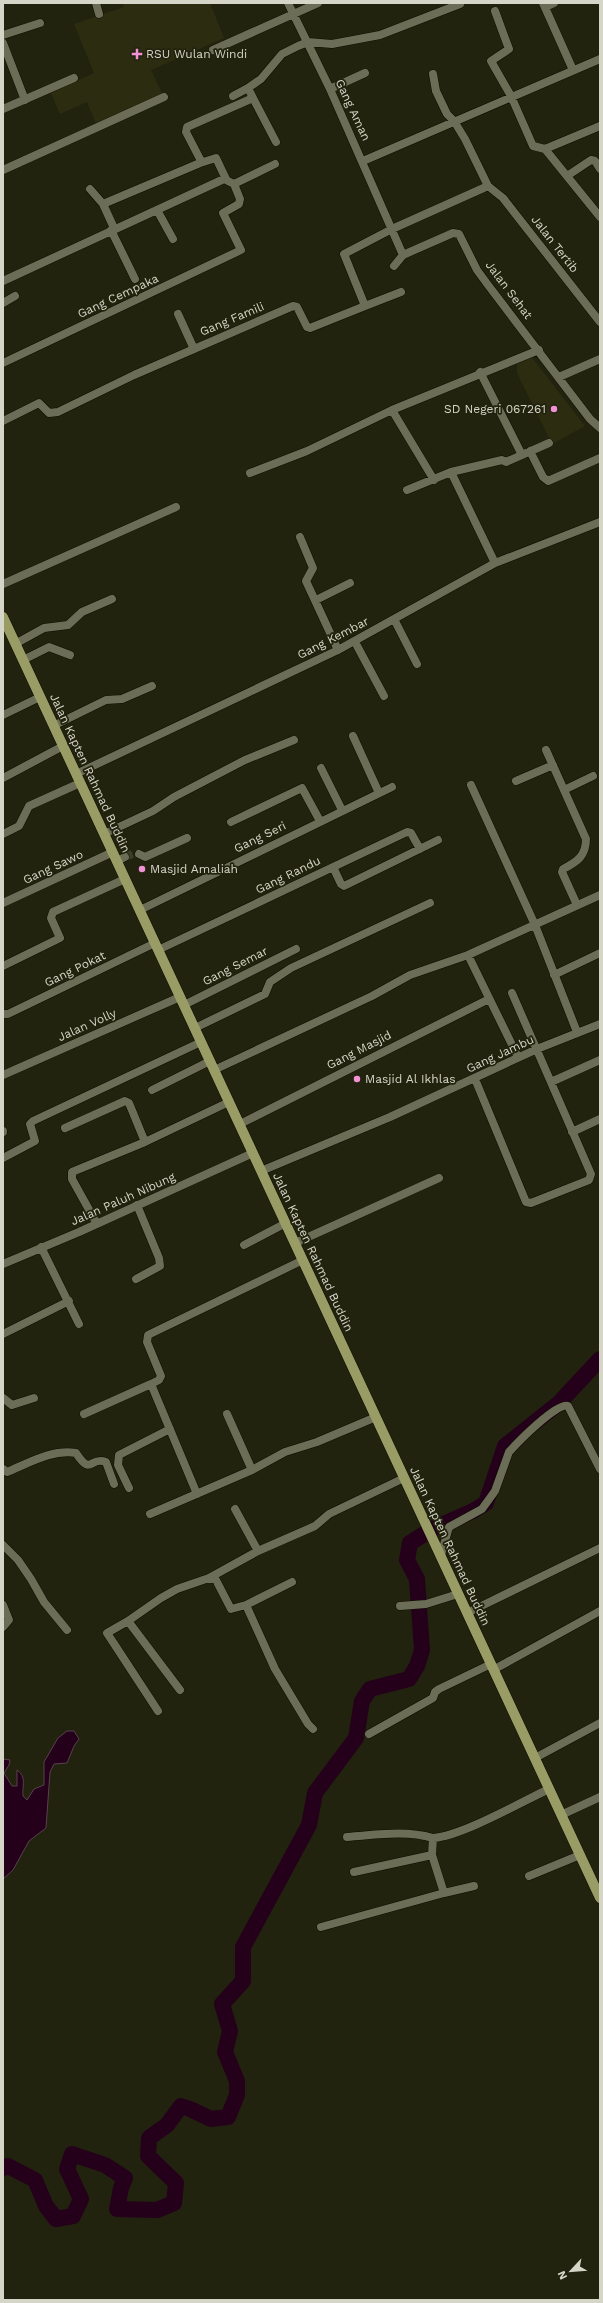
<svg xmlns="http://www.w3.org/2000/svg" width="603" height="2303" viewBox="0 0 603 2303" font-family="'Work Sans',sans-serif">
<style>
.built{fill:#2c2c10}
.water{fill:#24001b;stroke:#59404f}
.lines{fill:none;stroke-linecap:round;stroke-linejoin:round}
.river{stroke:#24001b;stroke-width:16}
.minor-tunnel{stroke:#3d3e2a;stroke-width:8;stroke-dasharray:8 4;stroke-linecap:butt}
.minor-casing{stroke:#0c0c00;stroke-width:9}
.primary-casing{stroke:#0c0c00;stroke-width:11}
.minor{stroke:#6c6d56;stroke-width:8}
.primary{stroke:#9a9c66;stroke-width:10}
.poi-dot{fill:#f391d5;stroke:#22230e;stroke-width:1.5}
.labels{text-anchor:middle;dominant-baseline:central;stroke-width:3.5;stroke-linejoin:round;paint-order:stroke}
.poi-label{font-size:12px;fill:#d5d5c8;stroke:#22230e;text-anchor:start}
.street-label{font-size:12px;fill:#d5d5c8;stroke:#22230e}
</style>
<rect width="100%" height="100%" fill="#22230e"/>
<!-- built -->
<path class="built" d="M122 3H210L224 38 151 70 163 95 97 126 87 102 60 114 51 93 94 73 74 24 124 7Z
M530 355 585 426 552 444 517 373V364L519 359Z"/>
<!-- water -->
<path class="water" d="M67 1731H74L79 1739 74 1746 67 1763 54 1764 50 1772 46 1828 29 1841 13 1870 3 1879V1759L10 1760 9 1765 4 1773 12 1786H17V1770C27 1777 22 1786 23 1796L27 1800 34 1789 44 1785V1762L58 1738Z"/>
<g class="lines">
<!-- river -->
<path class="river" d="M3 2168 8 2166 35 2180 46 2206 56 2219 73 2216 81 2199 67 2169 72 2154 105 2165 125 2178 121 2188 117 2209 157 2210 174 2203 176 2183 148 2156 149 2138 167 2125 181 2106 190 2109 211 2119 228 2117 237 2095V2081L225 2052 230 2031 222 2004 243 1981V1947L309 1825 315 1793 356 1738 362 1701 370 1689 409 1679 417 1666 422 1650 417 1579 407 1560 410 1543 432 1529 473 1511 486 1503 505 1446 559 1403 600 1359"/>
<!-- minor-tunnel -->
<path class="minor-tunnel" d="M125 857 135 853 139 854"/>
<!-- minor casing -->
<g class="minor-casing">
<path id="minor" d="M96 3 99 14
M288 3 330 89 403 255 453 233 459 234 477 270 488 285 590 419 600 428
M543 3 573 70
M545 7 554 3
M495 11 509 49 491 61 511 96 533 146 545 149
M3 35 40 23
M3 43 25 100
M213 50 318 3
M433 74 436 91 447 114 454 121 465 139 488 186 503 198 600 322
M330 89 365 73
M233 96 248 88
M253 98 276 142
M3 109 74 78
M600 126 545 149 600 217
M363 161 600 59
M200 163 216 158 226 179
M3 170 164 97
M567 176 591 160 595 161 600 169
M234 184 275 164
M90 189 103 204 114 228
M103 204 200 163V159L186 132 187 127 253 98 248 88 261 79 282 54 298 46 308 42 332 44 380 35 460 4
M157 210 173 239
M111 230 135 279
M394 266 403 255
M3 281 224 179 234 184 240 199 239 204 223 213 241 250 3 363
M3 303 15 296
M365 306 401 292
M178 314 194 349
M480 372 522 455
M559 377 600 359
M392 410 434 480
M3 421 39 403 49 413 58 412 134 375 293 306 297 307 307 327 310 328 365 306 344 254 392 229 488 186
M530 451 543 477 548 481 600 458
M250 473 307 451 392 410 539 350
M407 490 451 472
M300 537 313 568 306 581 338 650
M495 563 451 472 502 460 506 462 549 443
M3 584 176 507
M316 600 350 583
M394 619 417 664
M355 642 384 696
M15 644 44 628 68 625 82 612 112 599
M23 660 49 647 70 655
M3 715 40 697
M53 726 106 700 122 699 152 686
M353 736 379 793
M546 750 586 839C586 856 577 862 563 869L562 872 577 905
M321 768 342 810
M76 774 338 650 495 563 600 522
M3 778 63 746
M516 781 553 765
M471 785 535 925 577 1032
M564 790 593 776
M231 822 302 788 320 821
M3 834 19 826 29 806 80 783
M104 834 153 811 174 797 245 760 294 740
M139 854 145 857 187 838
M117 861 125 857
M333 867 341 884 344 886 438 840
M3 903 113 852
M140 910 392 787
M158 950 407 832 411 833 420 849
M468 955 518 1057
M3 966 60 938 51 918 53 912 125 879
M554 975 600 953
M184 1005 296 949
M3 1014H8L155 943
M195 1028 265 994 270 982 291 968 430 903
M214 1070 372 996 410 975 468 955 600 895
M3 1075 180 997
M475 1079 526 1202 531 1203 589 1180 591 1174 512 993
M551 1082 600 1060
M152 1090 210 1061
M240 1124 489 999
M65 1128 125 1101 129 1103 145 1142
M3 1131V1132
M572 1132 600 1119
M3 1158 35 1141 30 1124 33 1121 201 1042
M261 1171 390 1117 537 1049 600 1024
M97 1224 72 1179V1172L145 1142 229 1102
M295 1243 439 1178
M244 1245 286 1223
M41 1247 79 1324
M3 1264 79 1232 253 1153
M136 1279 160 1266 159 1258 137 1205
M3 1334 69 1301
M151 1384 159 1380 161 1376 147 1342 148 1335 303 1260
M3 1398 12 1405 34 1398
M84 1414 151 1384 197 1494
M227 1414 252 1470
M3 1469 7 1472C29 1463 52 1449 76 1453 92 1477 89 1456 106 1462L114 1484
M129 1488 118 1465 119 1455 170 1429
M235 1509 258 1551
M150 1514 252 1470 285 1452 317 1442 376 1417
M3 1545 18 1560 31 1579 44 1602 67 1630
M441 1555 449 1527 482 1509 495 1491 509 1452C517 1443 558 1401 568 1406L600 1469
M209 1578 216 1580 231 1609 246 1605 275 1669 308 1724 313 1729
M3 1605 9 1620 3 1627
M246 1605 292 1582
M400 1606 426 1604 458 1594
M467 1613 600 1548
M128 1621 180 1690
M493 1670 600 1611
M158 1711 107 1633 128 1621 161 1598 177 1589 209 1578 258 1551 315 1526 329 1514 404 1478
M369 1734 433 1698 435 1692 439 1689 491 1664
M535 1758 600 1723
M561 1815 600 1797
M347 1837C377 1835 404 1830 433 1838
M354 1872 432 1855
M529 1876 580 1855
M444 1893 474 1886
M321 1927 444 1893 432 1855 433 1838C462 1836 521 1802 549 1789"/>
</g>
<!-- primary casing -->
<g class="primary-casing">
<path id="primary" d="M3 617 600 1898"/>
</g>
<!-- minor -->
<use href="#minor" class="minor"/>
<!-- primary -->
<use href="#primary" class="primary"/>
</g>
<!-- markers -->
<g class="poi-dot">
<path d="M135 48h4v4h4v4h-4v4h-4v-4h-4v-4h4z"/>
<circle cx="554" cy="409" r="4"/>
<circle cx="142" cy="869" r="4"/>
<circle cx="357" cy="1079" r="4"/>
</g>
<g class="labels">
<!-- poi labels -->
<g class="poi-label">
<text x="146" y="54">RSU Wulan Windi</text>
<text x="546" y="409" text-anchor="end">SD Negeri 067261</text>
<text x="150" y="869">Masjid Amaliah</text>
<text x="365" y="1079">Masjid Al Ikhlas</text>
</g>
<!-- street labels -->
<g class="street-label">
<text transform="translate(353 110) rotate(65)">Gang Aman</text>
<text transform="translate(555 244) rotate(52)">Jalan Tertib</text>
<text transform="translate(509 290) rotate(53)">Jalan Sehat</text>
<text transform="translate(118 296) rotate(-25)">Gang Cempaka</text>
<text transform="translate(232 319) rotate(-23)">Gang Famili</text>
<text transform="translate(333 638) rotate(-27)">Gang Kembar</text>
<text transform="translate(90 773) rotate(65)">Jalan Kapten Rahmad Buddin</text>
<text transform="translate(260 837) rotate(-26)">Gang Seri</text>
<text transform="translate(53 867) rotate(-25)">Gang Sawo</text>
<text transform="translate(288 875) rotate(-26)">Gang Randu</text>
<text transform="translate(235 966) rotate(-27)">Gang Semar</text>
<text transform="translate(75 969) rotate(-26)">Gang Pokat</text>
<text transform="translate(87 1025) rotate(-24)">Jalan Volly</text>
<text transform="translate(359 1050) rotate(-27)">Gang Masjid</text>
<text transform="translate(500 1054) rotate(-25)">Gang Jambu</text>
<text transform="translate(123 1199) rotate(-24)">Jalan Paluh Nibung</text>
<text transform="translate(313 1252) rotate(65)">Jalan Kapten Rahmad Buddin</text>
<text transform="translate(450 1546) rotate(65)">Jalan Kapten Rahmad Buddin</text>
</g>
</g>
<!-- border -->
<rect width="603" height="2303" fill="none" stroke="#d5d5c8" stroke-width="8"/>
<!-- north arrow -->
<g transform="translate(571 2271) rotate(244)" stroke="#22230e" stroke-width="3" paint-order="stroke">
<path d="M0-3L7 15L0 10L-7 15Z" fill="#d5d5c8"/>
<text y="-6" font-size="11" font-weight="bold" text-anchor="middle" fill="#d5d5c8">N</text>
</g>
</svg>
